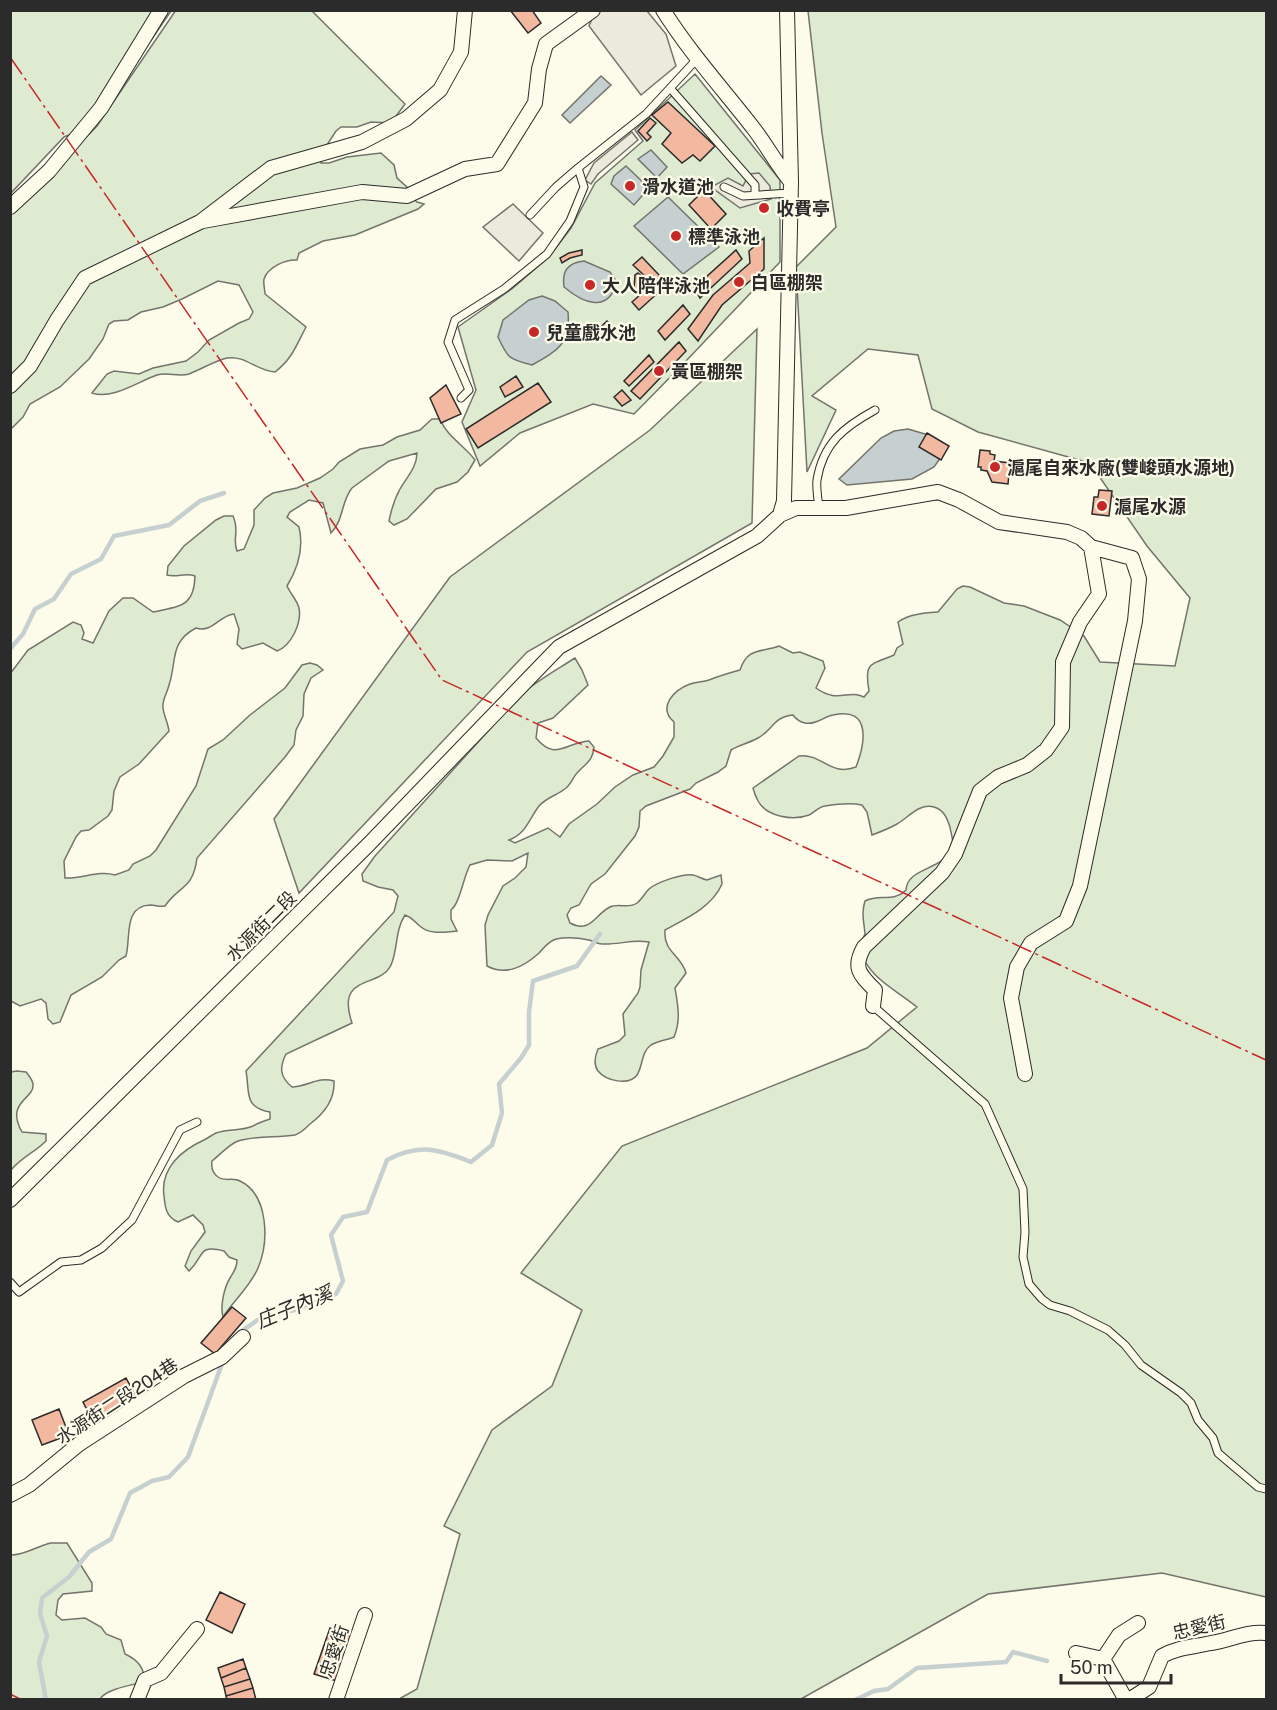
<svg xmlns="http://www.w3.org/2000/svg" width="1277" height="1710" viewBox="0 0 1277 1710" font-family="'Public Sans','Noto Sans TC',sans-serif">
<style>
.green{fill:#deebd1;stroke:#74746e;stroke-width:1.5}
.parking{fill:#eceadb;stroke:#74746e;stroke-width:1.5}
.water{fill:#c7d0d0;stroke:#74746e;stroke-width:1.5}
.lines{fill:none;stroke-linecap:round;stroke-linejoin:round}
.stream{stroke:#c7d0d0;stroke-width:4.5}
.building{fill:#f2b8a0;stroke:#2b2b2b;stroke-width:1.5}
.service-casing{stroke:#2b2b2b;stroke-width:9}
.minor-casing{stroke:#2b2b2b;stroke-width:16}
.service{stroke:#fdfbea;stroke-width:7}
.minor{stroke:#fdfbea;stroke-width:14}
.power{stroke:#c62828;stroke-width:1.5;stroke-dasharray:21 4.5 3 4.5;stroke-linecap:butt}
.poi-dot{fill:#c62828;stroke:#fdfbea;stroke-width:2}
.labels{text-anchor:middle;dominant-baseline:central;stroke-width:4.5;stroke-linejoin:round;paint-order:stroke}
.poi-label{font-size:18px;font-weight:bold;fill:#2b2b2b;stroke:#fdfbea;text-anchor:start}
.street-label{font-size:18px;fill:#2b2b2b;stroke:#fdfbea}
.water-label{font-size:20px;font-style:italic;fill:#2b2b2b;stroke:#fdfbea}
</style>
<rect width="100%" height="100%" fill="#fdfbea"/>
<!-- green -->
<path class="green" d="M176 10 312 11 405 104 391 123 371 122 357 127H341L336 131 321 154V163H329L347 157 381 153 394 165 397 178 409 189 411 196 417 202 424 204 418 209 355 235 323 241 299 253 297 260C286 259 268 267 264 279 263 283 265 290 265 294L306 327C296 346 292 359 275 372 257 371 245 355 227 358 214 361 202 369 189 374 179 377 167 372 157 375 137 382 112 400 92 393L107 374 114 371 139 374 153 368 186 361 198 352 209 340 239 323 249 319 253 312 239 285 218 281 182 299 163 307 141 312 128 320 114 321 109 324 103 339 89 359 60 387 30 404 23 417 11 429 10 215 97 126Z
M11 11H171L109 102 79 131 64 137 11 193Z
M808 11H1266V1597L1162 1573 988 1594 801 1699H399L417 1689 460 1534 444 1526 492 1430 552 1386 582 1310 521 1273 622 1146 867 1048 917 1007C891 986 872 981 858 948L865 934C864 921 861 914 865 901 879 893 893 903 906 890 907 868 942 870 951 850 955 842 951 835 950 827 947 818 944 810 934 807 919 803 909 817 897 824 890 828 880 832 872 835L867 812 862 805C850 802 837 804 825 806 818 807 815 812 809 815 793 821 767 817 758 801 756 797 754 792 753 788L799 756C822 753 830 777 856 767 865 744 872 706 833 715 823 717 816 725 805 723 800 722 796 719 793 715 773 717 773 730 758 738 749 743 739 745 731 750L726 766 718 772 696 783 690 789 646 806 640 811 639 827 635 836 605 874 591 884 579 905 571 908 567 915 570 923C591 934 595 914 610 907 618 903 629 909 637 903 642 899 645 893 649 889 657 882 684 873 693 875 698 876 702 879 707 880L721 875 722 884C712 907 687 918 665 930 663 952 681 955 686 973L675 988C678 1006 681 1020 674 1037 667 1040 658 1041 651 1045 641 1052 643 1066 637 1075 629 1086 606 1081 598 1071 593 1064 595 1056 598 1049L619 1041 625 1035 623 1014 638 993 640 987 641 970 649 942C631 939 619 945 602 944 597 944 594 941 589 940 579 938 566 937 556 939 547 942 544 948 538 954 523 967 506 976 487 966L485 925 488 915 503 886 515 878 526 867 528 853 512 861 487 860 470 865C463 878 460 903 451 910V919L457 931C446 932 431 935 421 927 414 922 414 918 405 915 395 930 398 949 391 965 380 989 335 973 352 1023L286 1054C279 1068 280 1077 292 1087 307 1087 318 1076 334 1081 335 1100 325 1113 310 1124 306 1128 301 1133 295 1135 277 1138 256 1135 238 1141 228 1145 221 1154 212 1161 211 1168 212 1173 218 1177 225 1182 233 1177 240 1181 269 1195 269 1242 258 1268 250 1287 234 1300 223 1317 220 1306 224 1288 230 1278 234 1271 237 1268 237 1260L229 1257 224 1251C197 1244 205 1256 189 1271L185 1266 191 1251 205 1232 203 1225 193 1215 178 1222C166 1217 165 1207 164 1196 160 1168 182 1150 204 1140 208 1138 212 1135 216 1133 227 1129 242 1131 253 1126 258 1123 264 1121 270 1119V1112C243 1107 250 1092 246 1071L394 912 398 896 393 890 378 887 363 881 362 874 375 856 499 719C518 691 547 676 575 658L582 670 588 685 553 718 538 723 536 738C556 762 566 742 589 741L594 747C593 761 586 763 577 773 573 777 571 784 566 788 558 795 547 797 539 806 529 819 526 834 509 840L515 843 548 828 560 837 569 824 597 804 615 787 633 775 654 767 663 756 674 737V722C657 707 674 690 690 684 696 682 703 682 709 680 719 676 729 673 740 670 748 647 760 653 779 646L793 653 800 652 823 661 825 668 816 688C838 704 848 689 864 697L869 691C864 662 870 665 894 655L897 648 903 644 898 622C909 614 924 613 938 612L957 589 963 586 970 587 1004 603 1024 606 1060 620 1084 636 1100 662 1175 666 1190 598 1147 546 1090 463 978 432 932 409 918 355 868 349 812 396 836 410 807 472 796 267 836 227 822 133Z
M695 74 780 180V262L685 362 634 414 593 404 520 433 480 466 462 422 476 390 458 327 513 288 549 257 571 228 595 183 643 141 635 130Z
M757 329 752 523 527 652 299 893 274 819 450 577 650 430Z
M432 419H440C447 437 464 445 475 460L468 472 457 482 436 489 407 519 394 525 389 521C391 511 395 498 400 489 407 477 417 467 417 453L389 461 352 488C341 501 344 520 331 533L323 503 309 500 290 512 287 517 299 527C304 548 298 568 287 586 290 593 297 600 299 608 302 623 291 646 277 651L263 643 242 649 237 644 239 629 234 614C218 616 213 633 196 628 169 642 177 662 169 685 167 694 162 699 163 708 164 716 168 723 169 731L139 764 120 777 114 791 112 810 108 816 89 830 81 831 76 837 64 861 65 878C82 879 99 870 115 875L129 870 133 864 150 856 156 850 196 786 208 749 223 740 250 715 285 688 302 665 310 663 317 665 323 670 311 678 304 694 303 716 296 730 294 745 285 757 197 858C193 890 179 885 165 906 159 907 156 905 150 905 123 906 131 938 126 956L119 960 102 977 71 995 60 1022 53 1024 48 1019 46 1003 41 999 20 1006 11 1001 10 674 28 650 73 622 81 625 84 633 82 639 93 643 109 611 123 598H133L153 612C179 606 194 608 195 576 185 572 177 578 167 575L168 566 184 546 216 520 224 516H233C240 531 232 539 237 551L244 549 254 525V510L265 498 273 493 297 488 320 478 333 469 339 462 360 449 383 445 397 437 420 430Z
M17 1071 26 1072C29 1076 33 1080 33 1085 34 1099 5 1102 22 1132L46 1134V1141C34 1153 23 1156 11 1170V1072Z
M51 1543H67L92 1583V1591L63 1594 58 1600 56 1615 62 1620 85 1618 101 1627 106 1634 121 1640 125 1654C138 1660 145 1668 144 1682 132 1685 106 1689 100 1699H11L10 1555C23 1556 37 1546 51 1543Z"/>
<!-- parking -->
<path class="parking" d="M599 11H647L666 34 676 66 641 95 589 26 594 14Z
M632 132 638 140 598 174 591 184 585 180 594 163Z
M759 173 770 186 771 199 740 208 711 187 728 178 743 186 749 174Z
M513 204 543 233 519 261 483 227Z"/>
<!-- water -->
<path class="water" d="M601 76 611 85 570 123 562 115Z
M651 150 667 167 657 178 638 159Z
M626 166 649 188 634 205 611 184 614 176Z
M668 197 719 247 683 274 634 226Z
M584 261 610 272 617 282C608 314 583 303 564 287 562 271 567 263 584 261Z
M542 296 555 301 568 312C571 344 557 351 532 365 509 359 508 359 498 337L503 320 529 300Z
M908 429 925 434 939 441V460L934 467 912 479 847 485 839 479 881 438 894 431Z"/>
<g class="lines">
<!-- stream -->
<path class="stream" d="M10 649 23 634 35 609 54 599 71 574 101 559 114 536 169 525 200 501 224 493
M239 1333 262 1317 295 1310 336 1294 343 1281 331 1235 343 1217 367 1212 387 1160C419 1143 439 1149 471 1162L492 1145 502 1113 499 1084 521 1058 529 1045V1012L533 981 577 966 600 934
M46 1700 39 1662 47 1636 40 1614 42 1598 69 1577 89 1552 111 1539 130 1493 152 1481 169 1477 188 1457 223 1361
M855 1700 874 1691 888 1689 917 1668 1006 1662 1013 1652 1047 1661"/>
</g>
<!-- building -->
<path class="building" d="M510 10H532L541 23 528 33Z
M668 102 715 146 700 161 693 155 682 163 662 144 671 133 652 115Z
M650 118 656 123 647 133 651 137 647 141 638 131Z
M704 190 726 214 711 229 689 205Z
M764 238V269L722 305 698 341 688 329 713 295 750 263 749 251Z
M582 250V255L570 258 562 263 560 258 569 253Z
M736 250 742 259 700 298 694 288Z
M642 257 660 276V291L639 310 632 302 649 287 648 279 633 265Z
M638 273 646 279V286L638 292 634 289 635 275Z
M683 305 690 314 665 340 658 331Z
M607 321 611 325 598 338 594 333Z
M679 342 686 351 640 399 631 391Z
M649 355 654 362 629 386 624 381Z
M516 376 523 387 505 397 500 387Z
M538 383 551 402 478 448 466 429Z
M446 385 461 414 441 423 430 398Z
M622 390 631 400 622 406 614 397Z
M927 433 949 446 941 460 919 447Z
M980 450 990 451V454L995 455 994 461 1010 463 1008 484 992 482 987 471 981 470V467H978Z
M1099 490 1112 491 1109 516 1092 514 1094 497H1098Z
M232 1307 246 1318 215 1354 201 1343Z
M126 1378 137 1398 93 1422 83 1402Z
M59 1409 69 1435 42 1445 32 1420Z
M220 1592 245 1604 232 1633 206 1620Z
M330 1628 352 1636 337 1681 314 1674Z
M243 1659 246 1668 221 1678 218 1668Z
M246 1668 250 1679 224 1687 221 1678Z
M250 1679 253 1688 226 1696 224 1687Z
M253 1688 256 1700H227L226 1696Z"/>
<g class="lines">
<!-- service casing -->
<g class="service-casing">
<path id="service" d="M670 88 755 185V195
M724 187 743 196 790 193
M530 215 556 187 578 168
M461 398 469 390 448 342 455 320 504 289 547 254 570 221 584 187 578 168 646 114 697 59
M819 508C818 499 816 488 817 480 823 443 844 427 875 410
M873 1006 985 1104 1023 1189 1025 1232 1023 1257 1029 1284 1042 1299 1050 1305 1070 1311 1108 1330 1125 1345 1141 1365 1181 1393 1191 1403 1198 1420 1213 1438 1218 1453 1258 1487 1266 1489
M10 1282 19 1292 61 1262 81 1260 102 1248 132 1220 180 1130 197 1122"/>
</g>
<!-- minor casing -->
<g class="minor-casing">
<path id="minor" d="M787 10 791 182
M10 207 49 171 101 108 161 10
M203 221 362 192 407 196 465 169 497 164 535 103 539 69 546 44 593 10
M10 386 30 366 57 320 85 278 200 222 271 168 362 142 406 119 440 90 461 52 465 10
M780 515 796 508H846L938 492 959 500 999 522 1067 532 1081 538 1091 547 1099 594 1080 622 1063 662 1062 727 1046 750 1027 765 998 777 980 791 955 854 942 873 864 947C852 968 860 975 875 990L873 1006
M1025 1074 1011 998 1017 967 1031 943 1066 921 1080 886 1135 621 1139 579 1132 558 1091 547
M10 1200 369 844 559 647 757 536 780 515 784 501 791 182C777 165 767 146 754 129 723 89 690 53 663 10
M10 1495 29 1485 79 1444 184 1376 222 1357 243 1337
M1076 1653 1103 1659
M137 1700 145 1680 161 1673 197 1629
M336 1700 365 1615
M1126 1700 1103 1659 1119 1635 1138 1623
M1129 1700 1149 1687 1162 1656C1178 1647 1193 1647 1211 1643 1230 1640 1247 1631 1266 1633"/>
</g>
<!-- service -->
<use href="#service" class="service"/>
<!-- minor -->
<use href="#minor" class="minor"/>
<!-- power -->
<path class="power" d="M10 57 442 680 1266 1060
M10 1694 22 1700"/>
</g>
<!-- markers -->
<g class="poi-dot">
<circle cx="630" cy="186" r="6"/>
<circle cx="764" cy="208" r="6"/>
<circle cx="676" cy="236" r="6"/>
<circle cx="739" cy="282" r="6"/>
<circle cx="590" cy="285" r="6"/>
<circle cx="534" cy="332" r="6"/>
<circle cx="659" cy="371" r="6"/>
<circle cx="995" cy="467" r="6"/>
<circle cx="1102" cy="506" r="6"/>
</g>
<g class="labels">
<!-- poi labels -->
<g class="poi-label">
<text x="642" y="186">滑水道池</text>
<text x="776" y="208">收費亭</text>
<text x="688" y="236">標準泳池</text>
<text x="751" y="282">白區棚架</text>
<text x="602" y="285">大人陪伴泳池</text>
<text x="546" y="332">兒童戲水池</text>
<text x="671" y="371">黃區棚架</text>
<text x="1007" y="467">滬尾自來水廠(雙峻頭水源地)</text>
<text x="1114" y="506">滬尾水源</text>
</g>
<!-- street labels -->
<g class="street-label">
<text transform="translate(261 926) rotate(-45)">水源街二段</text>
<text transform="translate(117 1401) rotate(-33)">水源街二段204巷</text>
<text transform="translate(1199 1627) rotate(-13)">忠愛街</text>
<text transform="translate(334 1651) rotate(-71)">忠愛街</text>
</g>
<!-- water labels -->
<g class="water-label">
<text transform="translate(294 1307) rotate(-22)">庄子內溪</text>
</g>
</g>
<!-- border -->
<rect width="1277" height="1710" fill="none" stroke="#2b2b2b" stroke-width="24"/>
<!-- scale -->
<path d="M1061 1674v9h110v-9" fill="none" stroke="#2b2b2b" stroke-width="3"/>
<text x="1070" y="1674" font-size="18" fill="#2b2b2b" stroke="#fdfbea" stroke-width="4.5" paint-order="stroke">50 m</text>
</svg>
